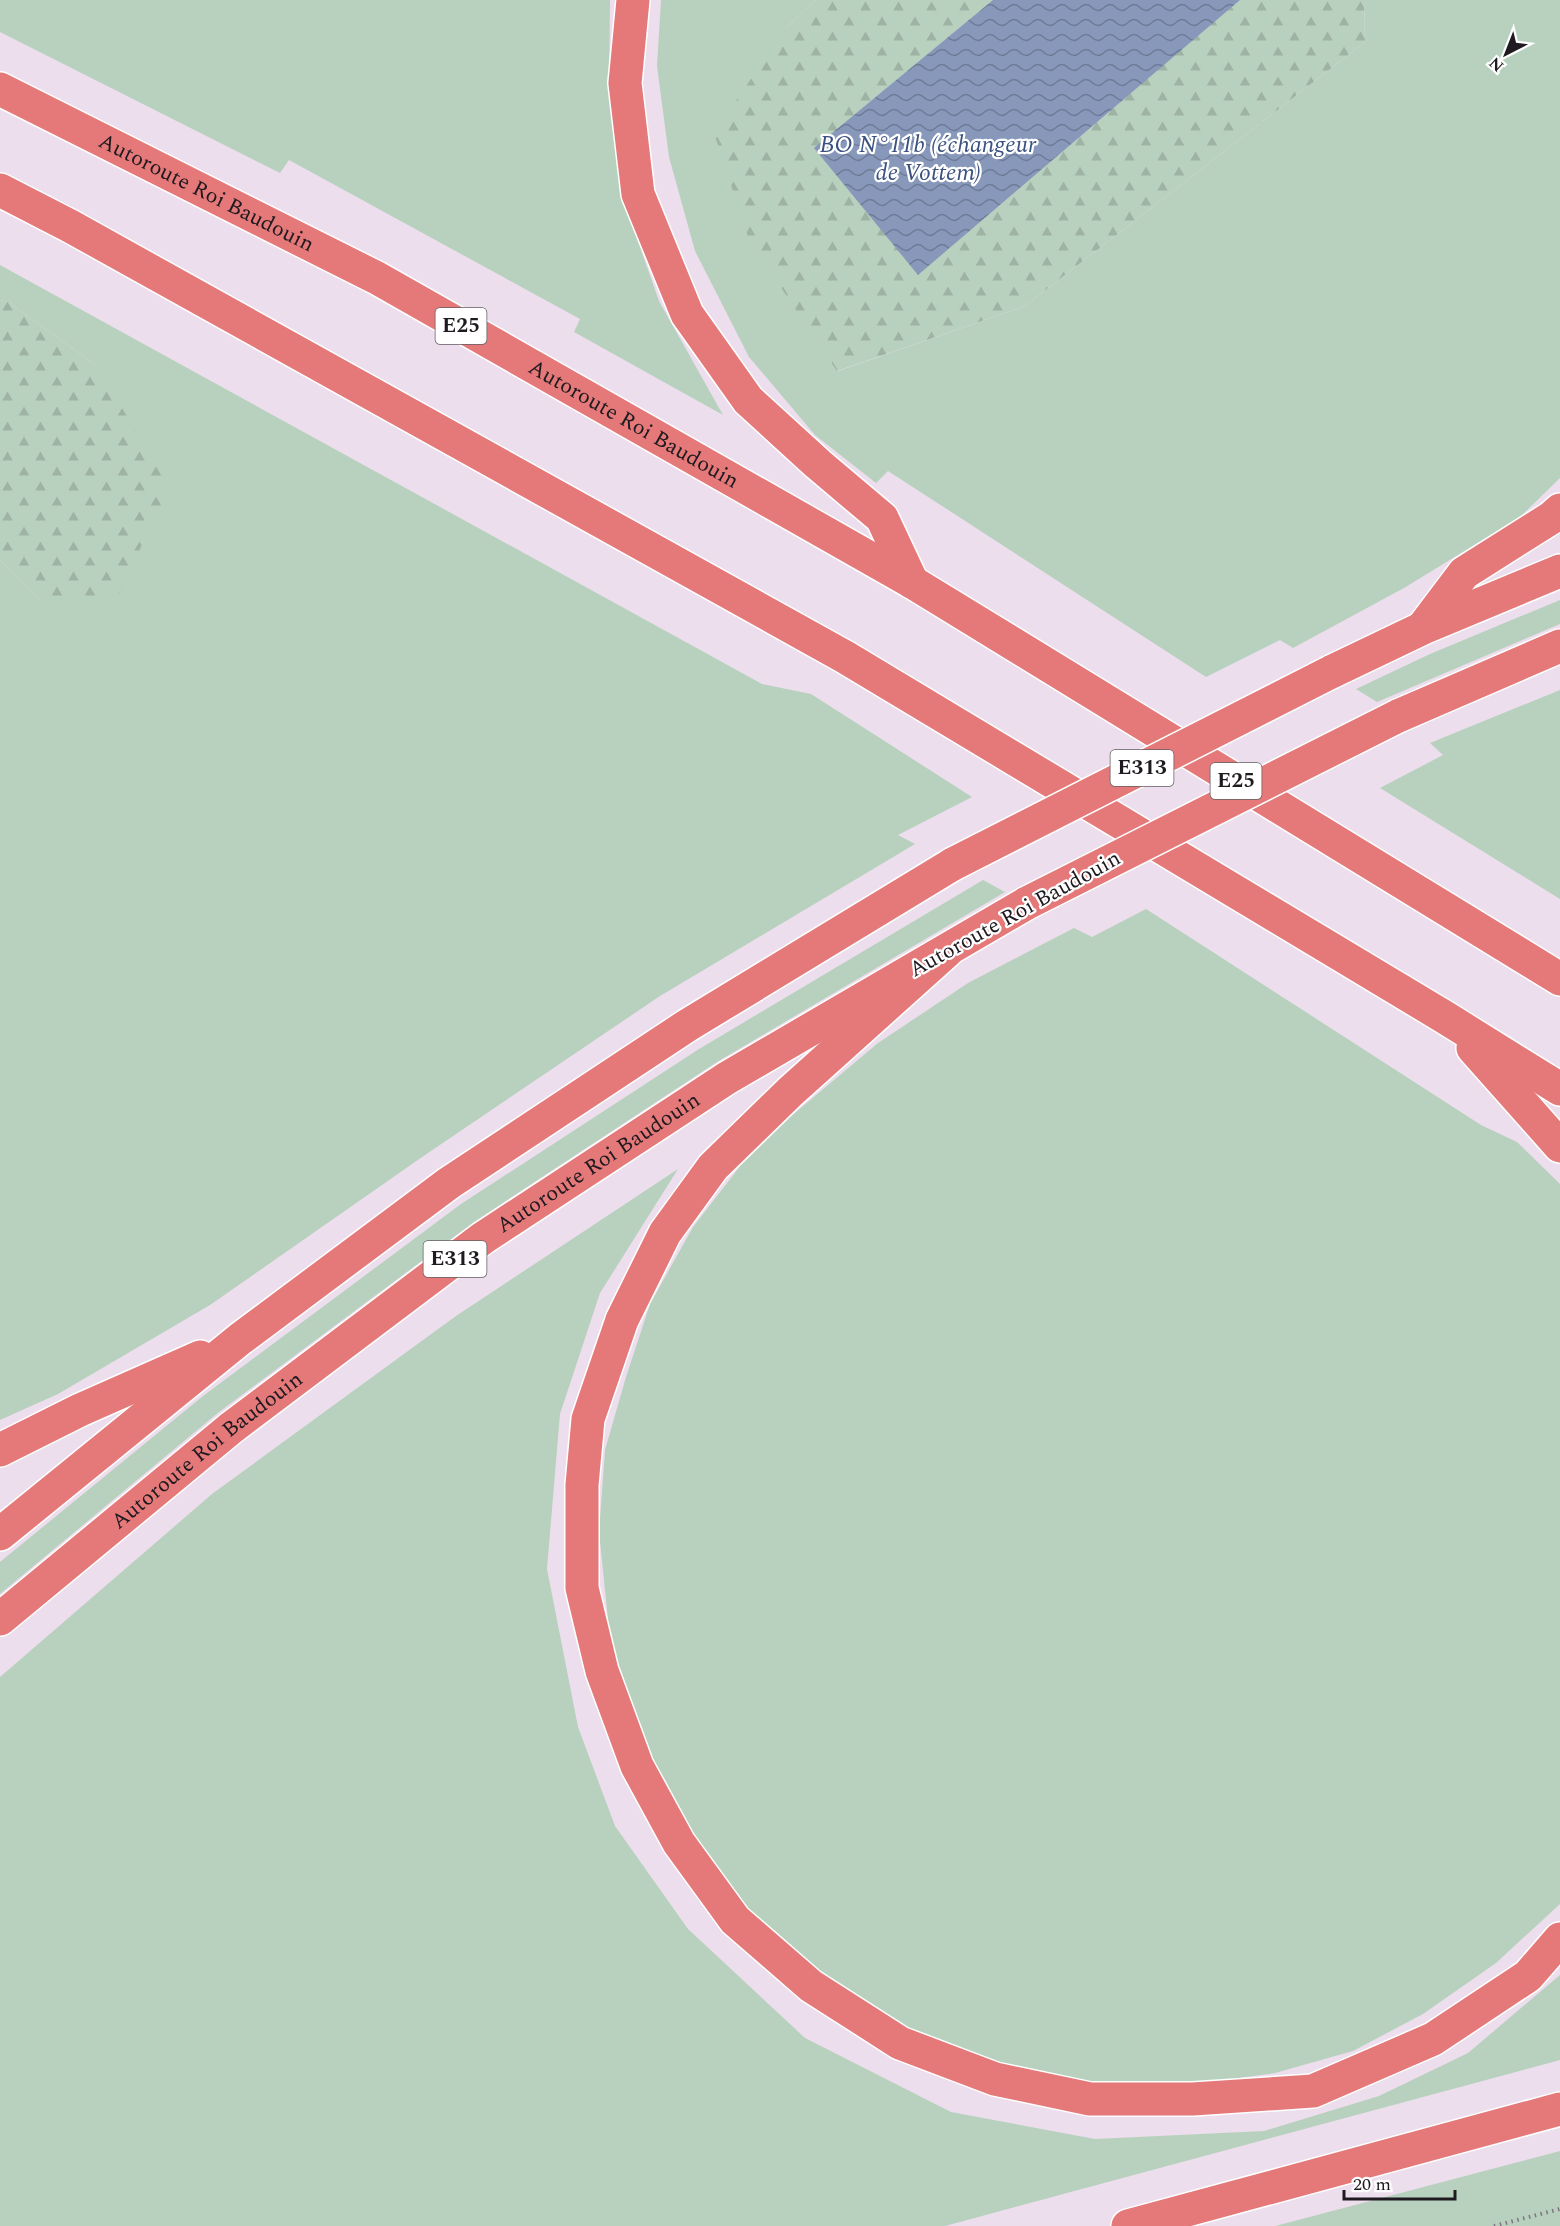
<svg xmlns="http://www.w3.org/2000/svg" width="1560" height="2226" viewBox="0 0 1560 2226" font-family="Spectral,serif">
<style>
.grass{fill:#b8d1be}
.forest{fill:url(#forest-firs)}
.water{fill:url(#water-waves)}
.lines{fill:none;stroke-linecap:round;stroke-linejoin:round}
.highway-casing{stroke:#fff;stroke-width:36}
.path{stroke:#7e757e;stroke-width:4;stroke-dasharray:1.5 4.5;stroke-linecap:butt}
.highway{stroke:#e57979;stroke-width:33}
.highway-bridge-casing{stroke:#fff;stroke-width:36;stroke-linecap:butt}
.highway-bridge{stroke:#e57979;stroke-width:33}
.labels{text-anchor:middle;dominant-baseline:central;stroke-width:4.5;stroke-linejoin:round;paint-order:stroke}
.shield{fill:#fff;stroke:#625f62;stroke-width:1.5}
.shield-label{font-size:21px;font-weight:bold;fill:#1f1a1f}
.street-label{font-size:22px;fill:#1f1a1f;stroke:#fff}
.water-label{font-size:24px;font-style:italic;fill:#3b5281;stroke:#fff}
</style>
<defs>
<pattern id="forest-firs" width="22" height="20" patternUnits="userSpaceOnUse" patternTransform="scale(1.5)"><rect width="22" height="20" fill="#b8d1be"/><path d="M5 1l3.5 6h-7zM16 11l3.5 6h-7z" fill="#9eb3a3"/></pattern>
<pattern id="water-waves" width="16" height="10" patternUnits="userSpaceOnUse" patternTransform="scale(1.5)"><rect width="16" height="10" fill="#8798ba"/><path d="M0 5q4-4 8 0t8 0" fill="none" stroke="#6e7b97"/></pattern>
</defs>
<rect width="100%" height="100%" fill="#ecdeec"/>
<!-- grass -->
<path class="grass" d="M0 0H610L609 93 625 204 659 301 723 415 574 332 580 319 289 160 280 173 0 32Z
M661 0H815L785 29 838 371 1025 306 1365 42 1364 0H1560V478L1520 517 1404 588 1293 648 1280 640 1206 677 888 471 876 483 815 435 749 357 695 251 669 157 657 66Z
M0 265 762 684 811 694 972 797 898 835 915 844 660 996 425 1155 210 1305 58 1394 0 1420V560L42 603 97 366 8 302 0 300Z
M1560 600V624L1377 702 1356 689 1430 654Z
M1560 690V899L1380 788 1443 755 1430 743Z
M983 880 1005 892 717 1062 474 1222 219 1412 0 1594V1562L203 1396 461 1204 699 1049Z
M1146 909 1481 1125 1517 1142 1560 1184V1904L1496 1963 1423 2014 1353 2051 1275 2073 1188 2085 1109 2089 1031 2076 889 2025 820 1980 759 1925 696 1851 645 1756 624 1695 609 1629 599 1532 605 1450 626 1377 650 1304 693 1227 741 1165 790 1117 878 1043 968 983 1074 928 1092 937Z
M678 1169 600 1293 560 1414 547 1569 578 1727 615 1826 688 1929 805 2038 951 2112 1095 2139 1264 2131 1379 2096 1468 2053 1560 1975V2060L945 2226H0V1677L212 1494 456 1316Z
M1560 2151V2226H1276L1279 2225Z"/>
<!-- forest -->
<path class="forest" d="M815 0H1364L1365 42 1025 306 837 371 749 240 714 133 785 29Z
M0 300 8 302 97 366 169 487 119 594 42 603 0 560Z"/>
<!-- water -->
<path class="water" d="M993 0H1240L918 275 814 148Z"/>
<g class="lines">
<!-- highway casing -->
<g class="highway-casing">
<g id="highway">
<path d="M633 0 625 83 638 194 687 314 748 400 818 464 882 518 912 582"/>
<path id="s1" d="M0 89 377 278 912 582 1560 979"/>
<path d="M0 190 70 226 845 657 1446 1018 1560 1089"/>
<path d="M1424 626 1464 573 1551 518 1560 510"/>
<path d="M1331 672 1423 628 1560 571"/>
<path d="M1398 716 1560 646"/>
<path d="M947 951 790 1092 713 1167 665 1233 622 1320 588 1419 582 1485V1588L602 1671 637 1766 679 1843 735 1920 811 1986 900 2043 995 2079 1090 2099H1193L1313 2091 1433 2039 1528 1976 1560 1939"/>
<path d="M1473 1048 1560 1146"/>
<path d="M0 1450 80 1410 200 1357"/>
<path d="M0 1534 240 1339 449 1183 688 1025 953 864"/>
<path id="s2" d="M0 1619 231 1428 483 1238 727 1078 1027 903"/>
<path d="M1128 2226 1560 2109"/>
</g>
</g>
<!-- path -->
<path class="path" d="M1494 2226 1560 2209"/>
<!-- highway -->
<use href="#highway" class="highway"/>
<!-- highway-bridge casing -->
<g class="highway-bridge-casing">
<path id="highway-bridge" d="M953 864 1331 672
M1027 903 1398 716"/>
</g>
<!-- highway-bridge -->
<use href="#highway-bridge" class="highway-bridge"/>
</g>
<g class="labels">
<!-- shield labels -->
<g class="shield">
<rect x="435.5" y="308" width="51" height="36" rx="4.5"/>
<rect x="1110.5" y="750" width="63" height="36" rx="4.5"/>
<rect x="1210.5" y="763" width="51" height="36" rx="4.5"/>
<rect x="423.5" y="1241" width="63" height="36" rx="4.5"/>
</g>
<g class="shield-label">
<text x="461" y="326">E25</text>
<text x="1142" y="768">E313</text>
<text x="1236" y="781">E25</text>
<text x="455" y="1259">E313</text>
</g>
<!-- street labels -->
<g class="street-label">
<text stroke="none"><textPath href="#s1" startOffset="231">Autoroute Roi Baudouin</textPath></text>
<text stroke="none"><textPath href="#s1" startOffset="717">Autoroute Roi Baudouin</textPath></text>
<text transform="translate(1015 914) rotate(-29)">Autoroute Roi Baudouin</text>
<text stroke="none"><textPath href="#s2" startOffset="753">Autoroute Roi Baudouin</textPath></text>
<text stroke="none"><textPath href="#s2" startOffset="267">Autoroute Roi Baudouin</textPath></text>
</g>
<!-- water labels -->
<g class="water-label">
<text x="928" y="145">BO N°11b (échangeur<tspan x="928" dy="28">de Vottem)</tspan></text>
</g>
</g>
<!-- north arrow -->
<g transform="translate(1506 54) rotate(222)" stroke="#ffffff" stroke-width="4.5" paint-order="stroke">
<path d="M0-4.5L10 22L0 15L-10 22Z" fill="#1f1a1f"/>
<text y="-9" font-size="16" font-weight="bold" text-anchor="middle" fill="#1f1a1f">N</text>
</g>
<!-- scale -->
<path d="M1344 2190v9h111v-9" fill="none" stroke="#1f1a1f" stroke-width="3"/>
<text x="1353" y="2190" font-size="18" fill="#1f1a1f" stroke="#ffffff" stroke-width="4.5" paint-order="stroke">20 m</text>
</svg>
